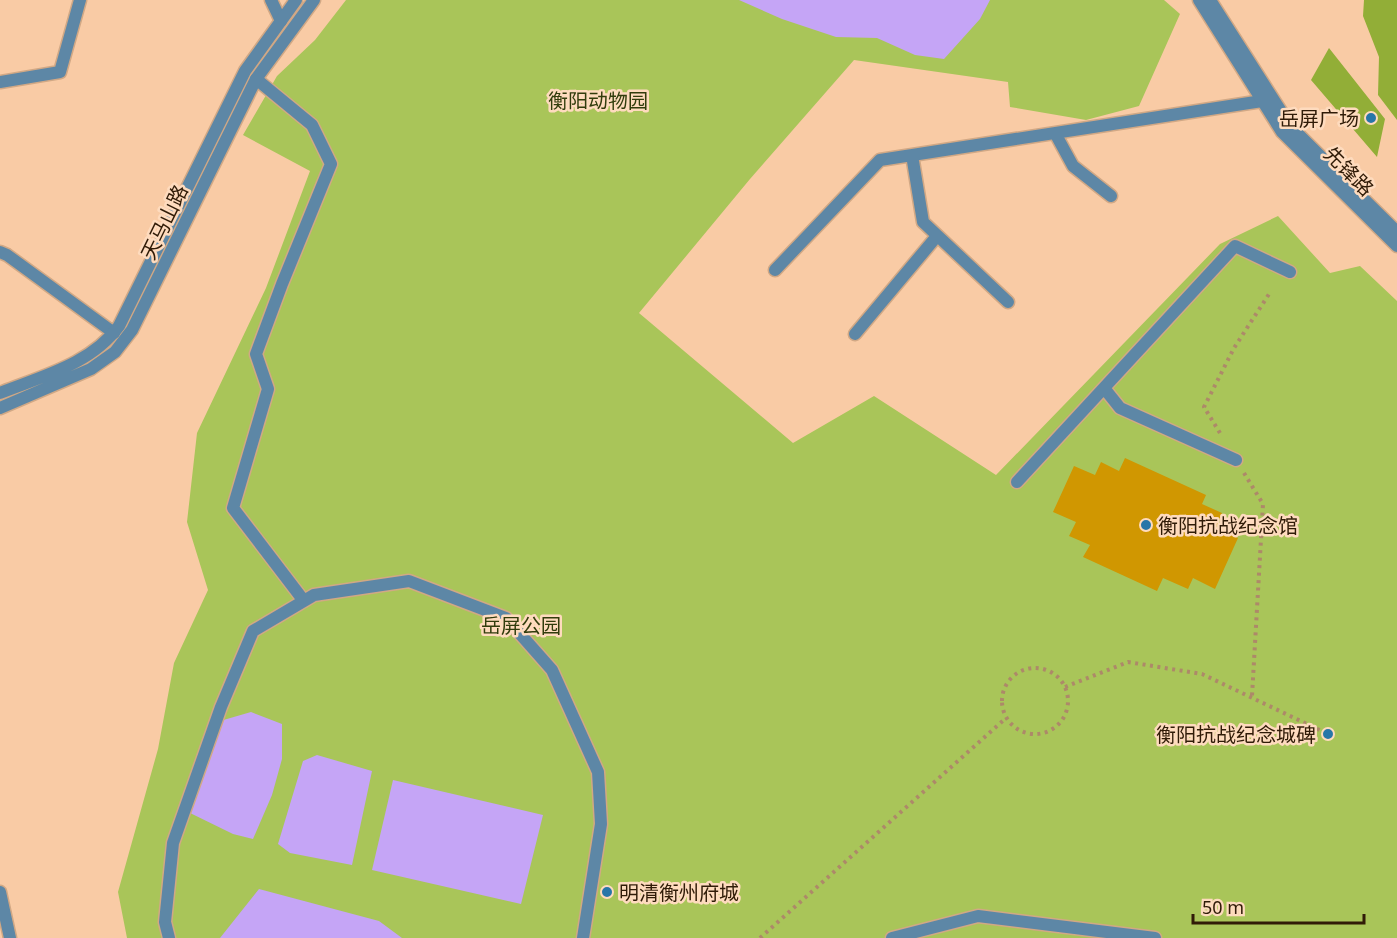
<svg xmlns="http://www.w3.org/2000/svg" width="1397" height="938" viewBox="0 0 1397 938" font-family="'Noto Sans','Noto Sans SC',sans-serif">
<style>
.green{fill:#a9c559}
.forest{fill:#92ae37}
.water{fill:#c5a5f6}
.building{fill:#d09701}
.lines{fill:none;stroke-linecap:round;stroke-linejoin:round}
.service-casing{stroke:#d1a885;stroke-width:15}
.minor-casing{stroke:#d1a885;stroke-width:15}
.tertiary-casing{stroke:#d1a885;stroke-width:15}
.path{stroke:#ad8969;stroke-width:4;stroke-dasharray:3 4.5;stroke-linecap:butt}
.service{stroke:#5d87a6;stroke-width:12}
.minor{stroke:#5d87a6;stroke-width:12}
.tertiary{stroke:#5d87a6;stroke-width:12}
.poi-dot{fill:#2876a8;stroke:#fedbbe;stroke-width:2}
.labels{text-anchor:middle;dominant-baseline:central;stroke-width:5;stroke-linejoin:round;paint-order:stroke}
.park-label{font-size:20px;fill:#313c0c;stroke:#fedbbe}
.poi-label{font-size:20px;fill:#301b07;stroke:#fedbbe;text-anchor:end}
.street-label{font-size:20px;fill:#301b07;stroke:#fedbbe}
</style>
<rect width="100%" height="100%" fill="#f9cba5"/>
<!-- green -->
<path class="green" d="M346 0H1164L1180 14 1139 106 1086 120 1010 107 1008 82 854 60 750 179 639 313 793 443 874 396 996 475 1220 244 1278 216 1330 273 1360 266 1397 301V938H127L118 892 158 749 174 663 208 590 187 522 197 433 266 288 310 171 243 135 277 76 315 40Z"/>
<!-- forest -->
<path class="forest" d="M1364 0H1397V120L1378 95 1379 57 1363 16Z
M1329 48 1385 119 1377 157 1311 80Z"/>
<!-- water -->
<path class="water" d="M739 0H990L980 19 944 59 915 55 877 38 836 37 782 19Z
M251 712 282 724V759L272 795 253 839 233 834 188 812 220 721Z
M317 755 372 771 352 865 290 853 278 844 303 761Z
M393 780 543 815 521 904 372 870Z
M259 889 379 921 402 938H220Z"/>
<!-- building -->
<path class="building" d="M1125 458 1206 495 1202 504 1222 513 1216 528 1238 538 1215 589 1193 578 1188 589 1163 578 1157 591 1083 557 1090 545 1069 536 1076 522 1053 512 1074 466 1095 475 1101 462 1119 471Z"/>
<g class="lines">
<!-- service casing -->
<g class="service-casing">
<path id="service" d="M271 0 281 21
M256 79 312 125 331 164 282 284 256 354 268 389 233 508 304 601
M0 82 60 72 80 0
M0 252 7 255 114 333
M1104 388 1120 408 1236 460
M1017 482 1235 246 1290 272
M169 938 165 922 173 843 221 707 253 631 314 595 409 581 506 618 552 670 598 772 601 824 583 938
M892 938 978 916 1155 938"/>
</g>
<!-- minor casing -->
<g class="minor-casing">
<path id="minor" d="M1055 133 1073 166 1111 196
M912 155 923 222 1008 302
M775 270 880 160 1262 101 1270 96
M855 334 937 236"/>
</g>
<!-- tertiary casing -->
<g class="tertiary-casing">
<path id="tertiary" d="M1199 0 1282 132 1397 246
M1210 0 1291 127 1397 232
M0 393C43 376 91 364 119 326L245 71 296 0
M0 408 91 369 115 352 132 330 256 79 314 0
M0 892 10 938"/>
</g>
<!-- path -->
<path class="path" d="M1220 433 1204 407 1234 348 1271 291
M1244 473 1263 504 1252 696
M1002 701a33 33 0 1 1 66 0a33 33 0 1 1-66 0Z
M1065 687 1128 662 1202 674 1328 734
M760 938 1006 718"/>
<!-- service -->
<use href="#service" class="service"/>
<!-- minor -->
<use href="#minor" class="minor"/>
<!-- tertiary -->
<use href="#tertiary" class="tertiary"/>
</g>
<!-- markers -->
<g class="poi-dot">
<circle cx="1371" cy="118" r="6"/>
<circle cx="1146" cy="525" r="6"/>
<circle cx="1328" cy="734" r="6"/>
<circle cx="607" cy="892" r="6"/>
</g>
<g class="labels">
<!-- park labels -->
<g class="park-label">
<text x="598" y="100">衡阳动物园</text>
<text x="521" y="625">岳屏公园</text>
</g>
<!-- poi labels -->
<g class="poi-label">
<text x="1359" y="118">岳屏广场</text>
<text x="1158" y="525" text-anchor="start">衡阳抗战纪念馆</text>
<text x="1316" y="734">衡阳抗战纪念城碑</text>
<text x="619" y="892" text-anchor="start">明清衡州府城</text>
</g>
<!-- street labels -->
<g class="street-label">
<text transform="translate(1349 171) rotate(45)">先锋路</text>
<text transform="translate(164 222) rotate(-64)">天马山路</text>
</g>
</g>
<!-- scale -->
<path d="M1193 914v9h171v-9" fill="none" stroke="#301b07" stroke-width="3"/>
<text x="1202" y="914" font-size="18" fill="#301b07" stroke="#fedbbe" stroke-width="4.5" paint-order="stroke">50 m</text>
</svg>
